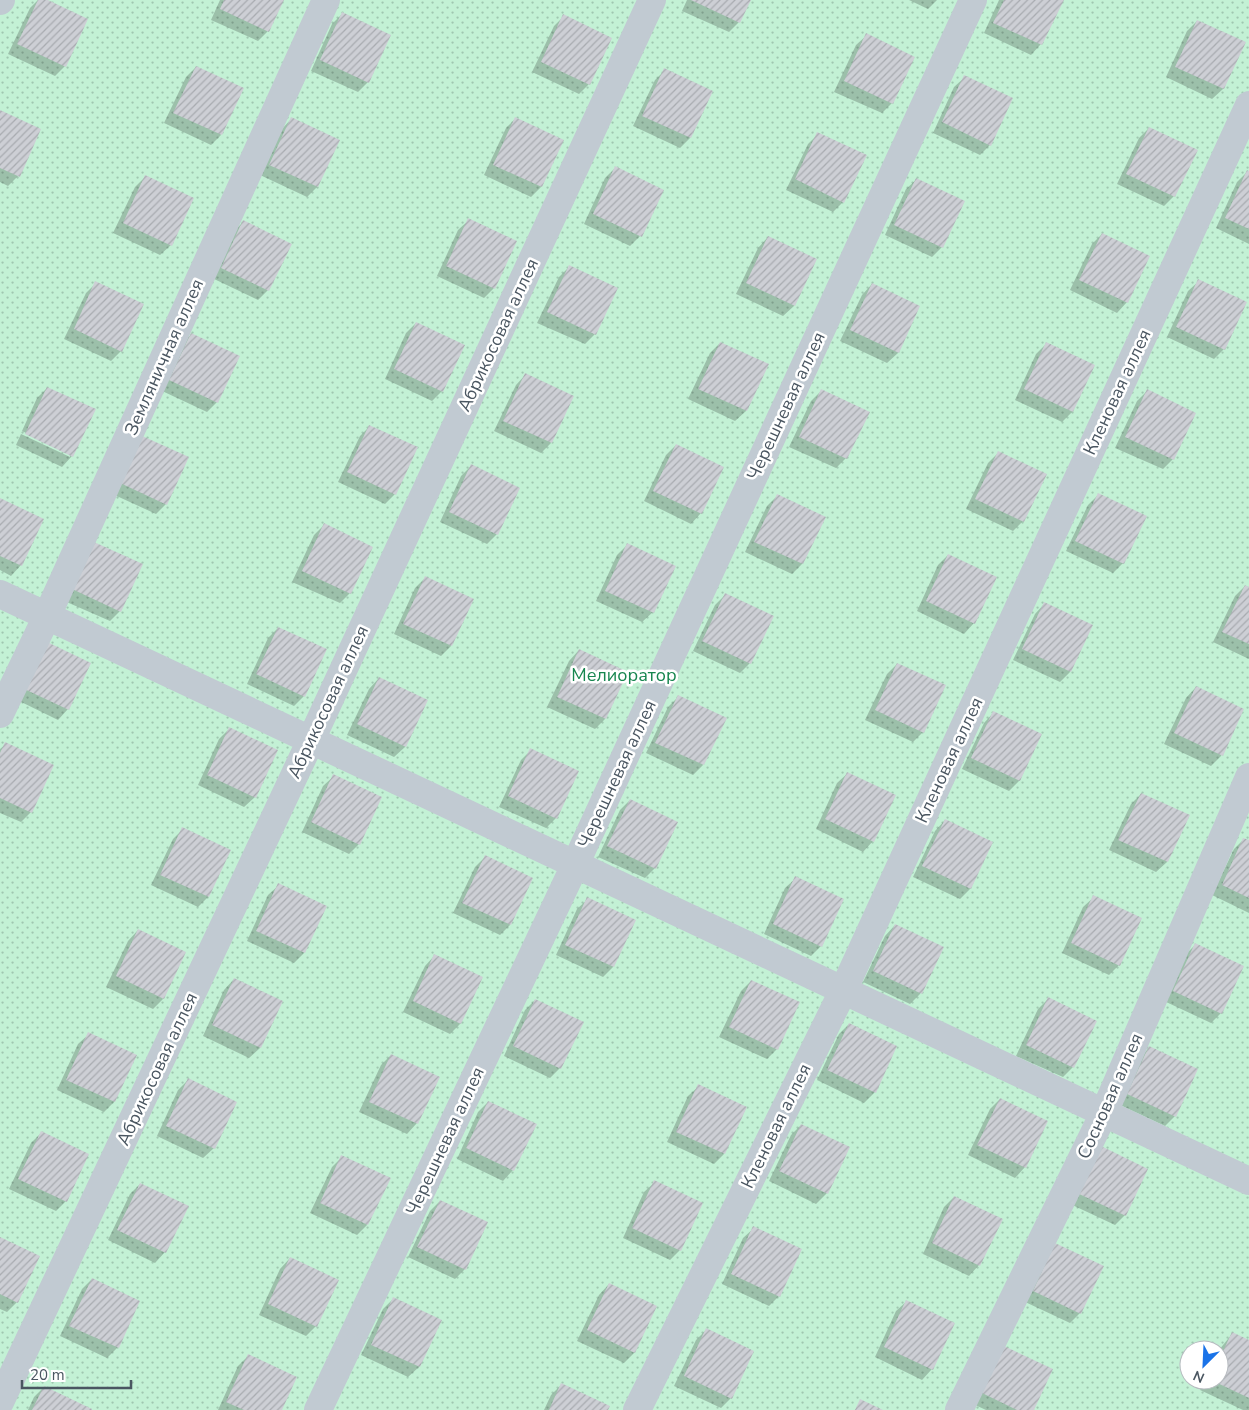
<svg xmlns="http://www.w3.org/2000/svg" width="1249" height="1410" viewBox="0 0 1249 1410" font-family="'Nunito Sans',sans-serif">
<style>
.garden{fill:url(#garden-dots);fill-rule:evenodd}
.shadow{fill:#0003}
.building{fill:url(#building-hatch)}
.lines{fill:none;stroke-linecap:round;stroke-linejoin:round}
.street{stroke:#c1cad2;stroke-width:28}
.labels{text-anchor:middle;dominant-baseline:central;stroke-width:5;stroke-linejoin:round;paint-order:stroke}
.street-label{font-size:18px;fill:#4a5661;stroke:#fff}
.park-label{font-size:18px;fill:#17864f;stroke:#fff}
</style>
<defs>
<pattern id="garden-dots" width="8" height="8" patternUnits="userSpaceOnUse" patternTransform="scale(1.25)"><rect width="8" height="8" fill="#c3f1d5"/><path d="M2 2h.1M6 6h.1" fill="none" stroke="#a0c6b0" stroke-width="1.8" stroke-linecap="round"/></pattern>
<pattern id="building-hatch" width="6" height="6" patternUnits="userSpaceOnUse" patternTransform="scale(1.25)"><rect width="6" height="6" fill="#cdcfd5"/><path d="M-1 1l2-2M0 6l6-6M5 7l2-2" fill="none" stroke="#a8abb0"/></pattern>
</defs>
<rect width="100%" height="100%" fill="#f5f3f3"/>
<!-- garden -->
<path class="garden" d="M0 0H1249V1410H0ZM1189 1350H1219V1380H1189Z"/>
<!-- shadow -->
<path class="shadow" d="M38 0H45L65 66 55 76 8 54 30 8Z
M220 0H283L268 31 258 41 211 20Z
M687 0H749L739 22 729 32 682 11Z
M909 0H937L928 9Z
M999 0H1062L1041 44 1031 55 984 33Z
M342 14 368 82 358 92 311 71 332 24Z
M564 16 589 84 579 94 532 72 554 26Z
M1197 21 1244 43 1223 89 1212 99 1166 77 1187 31Z
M867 35 892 103 882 113 834 92 856 45Z
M196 67 221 135 211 145 164 123 186 77Z
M665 70 711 92 690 138 680 148 633 126 655 80Z
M965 77 990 145 980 155 933 133 954 87Z
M0 111 18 176 8 186 0 182Z
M292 118 338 140 317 187 307 197 260 175 282 129Z
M516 118 541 187 531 197 484 175 506 128Z
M1149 128 1174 196 1164 206 1117 184 1139 138Z
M818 134 843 202 833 212 786 190 808 144Z
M615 168 640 236 630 246 584 224 605 178Z
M1247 172 1249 173V244L1216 228 1237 182Z
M145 177 171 245 160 255 113 233 135 187Z
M917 179 942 247 932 257 885 235 906 189Z
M469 220 494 288 484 298 437 276 458 230Z
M243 222 268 290 258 300 212 278 233 232Z
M1102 234 1127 302 1117 313 1070 290 1092 244Z
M768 237 815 260 794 306 783 316 736 294 758 248Z
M569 267 595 334 585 344 537 323 559 277Z
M1199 281 1224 349 1214 359 1167 337 1188 291Z
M96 283 121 351 111 361 64 339 86 293Z
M872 284 919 306 898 353 887 363 840 341 862 295Z
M416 323 442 391 432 401 385 379 406 333Z
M192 334 217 402 207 412 160 390 181 344Z
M720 343 767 365 746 411 735 421 688 399 710 353Z
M1047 343 1094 366 1072 412 1062 422 1015 400 1036 354Z
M526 374 551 443 541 453 494 431 516 385Z
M47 388 72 456 62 467 16 445 21 434 70 457V454L22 431 37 398Z
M821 391 846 458 836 468 789 447 811 401Z
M1147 391 1173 459 1163 469 1115 448 1137 401Z
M370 426 395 494 385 504 338 482 360 436Z
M140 436 166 504 156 514 108 492Z
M676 445 701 513 691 524 644 501 666 455Z
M998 453 1023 521 1013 531 966 509 988 463Z
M471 466 497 534 487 544 440 522 461 476Z
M1098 495 1123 563 1113 573 1066 551 1088 505Z
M777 496 824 518 802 564 792 574 745 552 767 506Z
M0 499 21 565 11 576 0 570Z
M324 525 350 593 340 603 292 582 314 535Z
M627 545 653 612 642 622 596 601 617 555Z
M84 554 120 611 110 621 62 600Z
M948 555 974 623 964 634 917 611 938 565Z
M425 578 472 599 451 646 441 656 394 634 415 588Z
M1245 586 1249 588V659L1213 642 1235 596Z
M725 595 750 663 740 673 693 651 715 605Z
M1045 603 1091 625 1070 672 1060 682 1013 660 1035 614Z
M278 628 304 696 294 706 247 684 268 638Z
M579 650 626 673 605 719 595 729 547 707 569 661Z
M33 651 68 709 58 720 11 697Z
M897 664 923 732 913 742 865 720 887 674Z
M379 678 426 701 405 747 394 757 347 735 369 689Z
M1196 687 1243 710 1221 756 1211 766 1164 744 1186 698Z
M678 697 703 765 693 775 646 753 668 707Z
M994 712 1041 735 1019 781 1009 791 962 769 984 723Z
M229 729 255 797 244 807 198 785 219 739Z
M6 744 31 812 21 822 0 813V749Z
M531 750 556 818 546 828 499 807 521 760Z
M848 773 873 841 863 852 816 829 837 783Z
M334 776 359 844 349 854 302 832 323 786Z
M1141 794 1188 816 1167 862 1156 872 1109 850 1131 804Z
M630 800 655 868 645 878 598 857 620 810Z
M945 820 991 843 970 889 960 899 913 877 935 831Z
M183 829 230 851 208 897 198 907 151 885 173 839Z
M1244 839 1249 842V913L1212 895 1234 849Z
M485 857 532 879 510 925 500 935 453 913 475 867Z
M796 878 821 946 811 956 764 934 785 888Z
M279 885 326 907 304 953 294 963 247 941 268 895Z
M1094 897 1119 965 1109 975 1062 953 1083 907Z
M588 899 634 920 613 967 603 977 556 955 577 909Z
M895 925 942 948 920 994 910 1004 863 982 885 936Z
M138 930 163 999 153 1009 106 987 128 941Z
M1195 945 1221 1013 1211 1023 1164 1001 1185 955Z
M435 955 482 978 460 1024 450 1034 403 1012 425 966Z
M234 979 281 1002 260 1048 249 1058 203 1036 224 990Z
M751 981 777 1049 767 1059 719 1037 741 991Z
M1048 999 1073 1067 1063 1077 1016 1056 1038 1009Z
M535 1000 560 1068 550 1078 504 1056 525 1010Z
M849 1024 896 1046 875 1092 864 1103 817 1080 839 1034Z
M89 1034 136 1056 114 1102 104 1112 57 1090 78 1044Z
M1149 1048 1175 1116 1165 1126 1118 1104 1139 1058Z
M391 1055 417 1123 407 1134 359 1112 381 1065Z
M188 1080 214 1148 203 1158 157 1136 178 1090Z
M699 1086 746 1108 724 1154 714 1164 667 1142 688 1096Z
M1000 1099 1025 1167 1015 1178 968 1155 990 1109Z
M488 1102 513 1170 503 1181 457 1159 478 1112Z
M801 1125 848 1147 827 1193 816 1204 769 1181 791 1135Z
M41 1133 66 1201 56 1211 9 1189 31 1143Z
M342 1157 367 1225 357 1235 310 1213 332 1167Z
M1090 1157 1125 1215 1115 1225 1068 1203Z
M655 1182 680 1250 670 1260 623 1238 644 1192Z
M140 1184 165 1252 155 1263 108 1240 130 1194Z
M954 1197 979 1265 969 1276 923 1254 944 1207Z
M440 1201 465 1269 455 1279 408 1257 430 1211Z
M754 1228 779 1296 769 1306 722 1284 743 1238Z
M0 1238 17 1302 7 1312 0 1309Z
M1045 1255 1080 1313 1070 1323 1023 1301Z
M290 1258 316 1326 306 1336 259 1315 280 1269Z
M92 1279 139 1301 117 1348 107 1358 60 1336 82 1289Z
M609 1284 656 1307 634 1353 624 1363 577 1341 599 1295Z
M393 1299 440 1320 419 1367 408 1377 361 1355 383 1309Z
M907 1301 932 1369 922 1380 875 1357 896 1311Z
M706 1330 731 1398 721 1408 674 1386 696 1340Z
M1232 1334 1249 1342V1410H1243L1200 1390 1205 1380H1219V1350Z
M1004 1347 1032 1410H986L973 1404Z
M248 1356 280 1410H218L238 1366Z
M561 1385 607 1410H544L551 1395Z
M44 1387 90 1410H28L34 1397Z"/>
<!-- building -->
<path class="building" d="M38 0H48L88 19 66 67 17 44Z
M224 0H284L269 32 220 9Z
M691 0H751L740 23Z
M1004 0H1064L1042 45 993 23Z
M342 12 391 35 369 83 320 60Z
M563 14 612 38 590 85 541 62Z
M1197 20 1246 42 1224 89 1175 67Z
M866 33 915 57 893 104 844 81Z
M196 66 244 88 222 135 173 113Z
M664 68 713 91 691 138 642 116Z
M964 75 1013 98 991 146 942 122Z
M0 110 41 129 20 177 0 168Z
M291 117 340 140 318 187 269 165Z
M515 117 564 140 542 187 493 165Z
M1149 127 1198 150 1175 197 1126 174Z
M817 132 867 155 844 203 795 179Z
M615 166 664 190 642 237 593 214Z
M1247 170 1249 171V229L1225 218Z
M145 175 194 198 172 246 123 223Z
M916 178 965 201 943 248 894 225Z
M468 218 517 241 495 289 446 266Z
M243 220 292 244 269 291 221 268Z
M1102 233 1150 256 1128 303 1079 280Z
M768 236 817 259 795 306 746 283Z
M569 265 618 288 596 335 547 312Z
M1198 279 1247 302 1225 350 1176 327Z
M95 281 144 304 122 352 74 329Z
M872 283 920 306 899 353 850 330Z
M416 322 465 345 443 392 394 369Z
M191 333 240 356 218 403 169 380Z
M720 342 769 364 747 411 698 389Z
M1046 342 1095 365 1073 412 1024 389Z
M525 373 574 396 552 443 503 421Z
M47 387 96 409 73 457 25 434Z
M821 389 870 412 847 459 799 437Z
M1147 389 1196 413 1174 460 1125 437Z
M369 425 418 447 396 495 347 472Z
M140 435 189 457 167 505 118 482Z
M676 444 724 467 702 514 653 491Z
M998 451 1047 474 1024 522 975 499Z
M471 464 520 488 498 535 449 512Z
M1098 493 1147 516 1124 564 1075 541Z
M777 494 826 517 803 564 754 542Z
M0 498 44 519 22 566 0 556Z
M324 523 373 547 351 594 302 571Z
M94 542 143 564 121 612 72 589Z
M627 543 676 566 654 613 605 591Z
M948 554 997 577 975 624 926 601Z
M425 576 474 599 452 646 403 624Z
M1245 585 1249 587V644L1222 632Z
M725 593 774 616 751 664 702 641Z
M1044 602 1093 625 1071 672 1022 649Z
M278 627 327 649 305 697 256 674Z
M43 640 91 663 69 710 20 687Z
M579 649 628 672 606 719 557 697Z
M897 663 946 685 924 733 875 710Z
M379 677 428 700 406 747 357 724Z
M1196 686 1244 709 1223 756 1174 733Z
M678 695 727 718 704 765 655 743Z
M993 711 1042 734 1020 781 971 758Z
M229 727 278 750 256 798 207 775Z
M5 742 54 765 32 813 0 798V753Z
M530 748 579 771 557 819 508 796Z
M847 772 896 795 874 842 825 819Z
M333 774 382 797 360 845 311 822Z
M1141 793 1190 815 1168 862 1118 840Z
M630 799 678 822 656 869 607 846Z
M945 819 993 842 971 889 922 866Z
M182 827 231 850 209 897 160 875Z
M1243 838 1249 840V898L1222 885Z
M485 855 533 878 511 925 462 903Z
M795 876 844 899 822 947 773 924Z
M278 883 327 906 305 953 256 931Z
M1093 895 1142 918 1120 966 1071 943Z
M587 897 636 920 614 967 565 945Z
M895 924 944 947 922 994 873 971Z
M138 929 186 952 164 999 116 976Z
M1195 943 1244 966 1222 1014 1173 991Z
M434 954 483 977 461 1024 413 1001Z
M234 978 283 1001 261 1048 212 1025Z
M751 980 800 1002 778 1050 729 1027Z
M1048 997 1097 1021 1074 1068 1026 1045Z
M535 999 584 1022 561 1069 513 1046Z
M849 1023 897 1046 876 1093 827 1070Z
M88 1032 137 1055 115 1102 66 1080Z
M1149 1046 1198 1069 1176 1117 1127 1094Z
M391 1054 440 1077 418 1124 369 1102Z
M188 1078 237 1102 215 1149 166 1126Z
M698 1084 747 1107 725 1154 676 1132Z
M1000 1098 1048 1121 1026 1168 977 1145Z
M488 1101 537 1124 514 1171 466 1148Z
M801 1124 850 1147 828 1194 779 1171Z
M41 1131 89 1154 67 1202 18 1179Z
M1099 1145 1148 1169 1126 1216 1077 1193Z
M341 1155 391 1178 368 1225 320 1203Z
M654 1180 703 1203 681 1251 632 1228Z
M140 1183 189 1206 166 1253 117 1230Z
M954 1196 1003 1219 980 1266 932 1243Z
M440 1200 488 1222 466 1270 417 1247Z
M753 1226 802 1249 780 1297 731 1274Z
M0 1237 40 1256 18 1303 0 1294Z
M1055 1243 1104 1266 1081 1314 1033 1291Z
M290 1257 339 1280 317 1327 268 1304Z
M92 1278 140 1301 119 1348 69 1326Z
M609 1283 657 1306 635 1353 587 1330Z
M393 1297 442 1320 420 1367 371 1345Z
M906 1300 955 1323 933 1370 884 1347Z
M706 1328 754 1351 732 1399 684 1376Z
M1232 1332 1249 1340V1398L1211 1380H1219V1360Z
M1004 1346 1053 1369 1034 1410H1017L982 1393Z
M248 1354 297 1377 282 1410H244L226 1402Z
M561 1383 610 1406 608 1410H549Z
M44 1386 92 1409V1410H32Z
M860 1399 883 1410H855Z"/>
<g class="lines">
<!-- street -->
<path class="street" d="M0 1 1 0
M0 594 1249 1181
M0 714 47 616 326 0
M0 1402 311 740 652 0
M318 1410 575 865 973 0
M637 1410 843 991 1249 105
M959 1410 1104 1113 1249 777"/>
</g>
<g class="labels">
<!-- street labels -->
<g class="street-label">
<text transform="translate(498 335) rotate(-65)">Абрикосовая аллея</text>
<text transform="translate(164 357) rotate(-66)">Земляничная аллея</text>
<text transform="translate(1117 392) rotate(-65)">Кленовая аллея</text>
<text transform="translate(786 406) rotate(-65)">Черешневая аллея</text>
<text transform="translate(328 702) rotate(-65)">Абрикосовая аллея</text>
<text transform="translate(949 760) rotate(-65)">Кленовая аллея</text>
<text transform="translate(617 774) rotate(-65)">Черешневая аллея</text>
<text transform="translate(157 1069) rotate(-65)">Абрикосовая аллея</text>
<text transform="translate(1110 1096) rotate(-66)">Сосновая аллея</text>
<text transform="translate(776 1126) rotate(-64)">Кленовая аллея</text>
<text transform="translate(445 1141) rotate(-65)">Черешневая аллея</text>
</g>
<!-- park labels -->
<g class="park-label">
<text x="624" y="675">Мелиоратор</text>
</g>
</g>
<!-- north arrow -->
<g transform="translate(1204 1365) rotate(204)"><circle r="24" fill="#ffffff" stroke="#b7bbc0"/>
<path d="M0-4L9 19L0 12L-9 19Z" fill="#1a73e8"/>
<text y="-8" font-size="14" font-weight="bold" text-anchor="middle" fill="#4a5661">N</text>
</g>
<!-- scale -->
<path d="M22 1380v8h109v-8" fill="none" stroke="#4a5661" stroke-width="2.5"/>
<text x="30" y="1380" font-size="15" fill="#4a5661" stroke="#ffffff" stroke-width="4" paint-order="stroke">20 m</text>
</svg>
